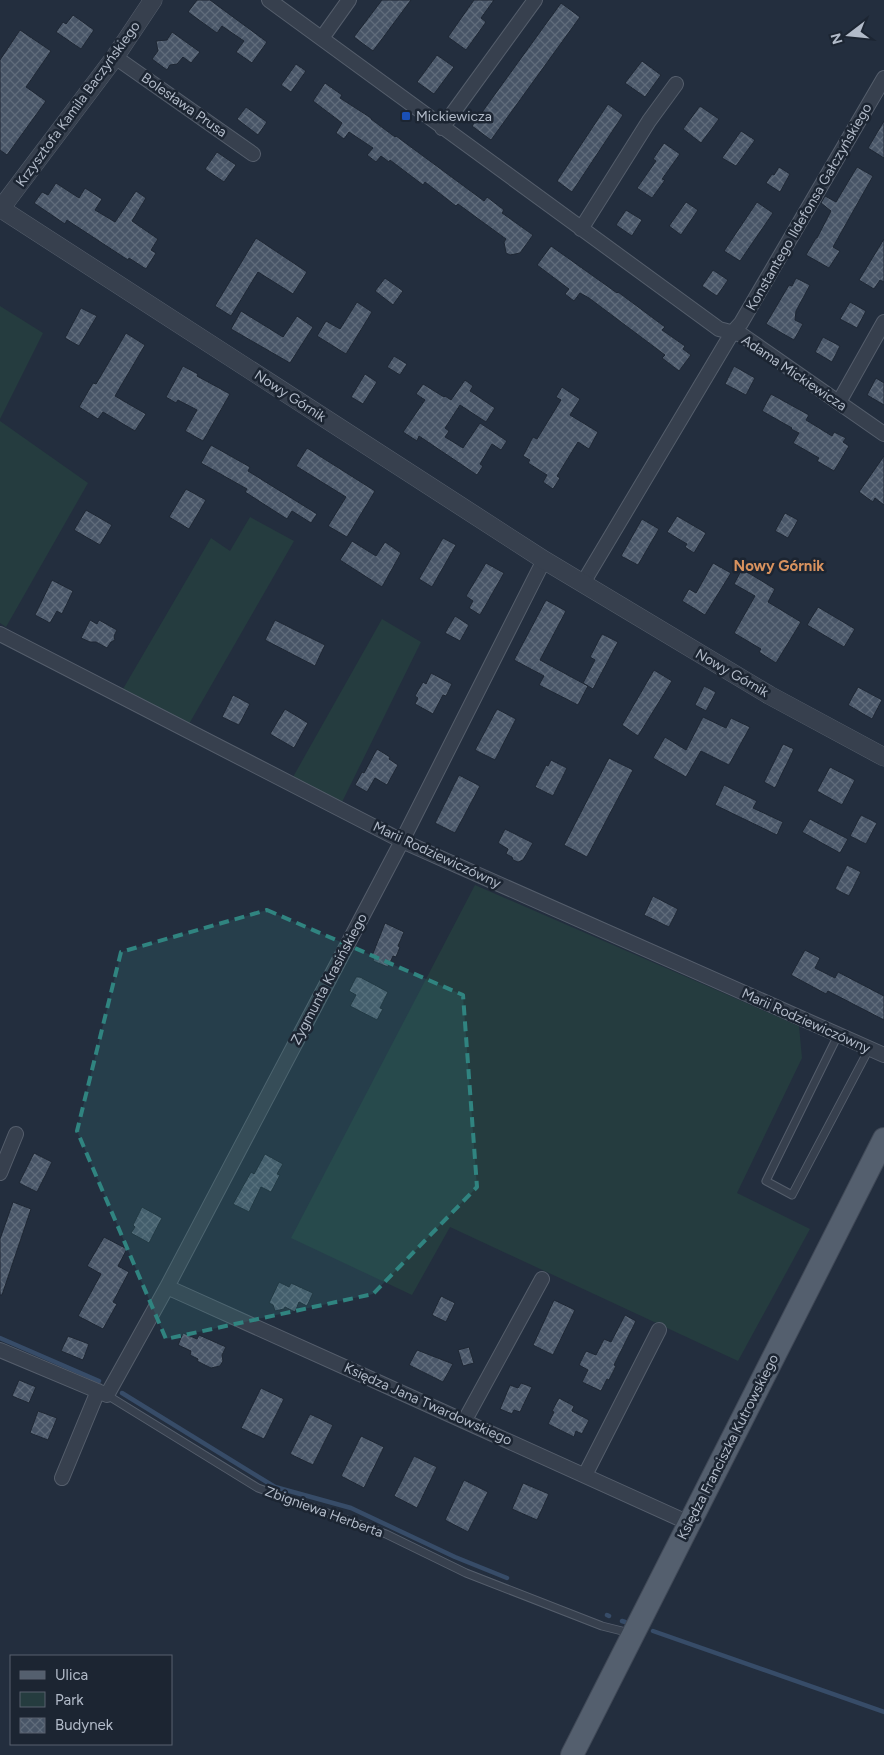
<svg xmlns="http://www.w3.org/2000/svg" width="884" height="1755" viewBox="0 0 884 1755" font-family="Figtree,sans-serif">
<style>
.green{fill:#253c3f}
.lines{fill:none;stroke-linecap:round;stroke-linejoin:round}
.stream{stroke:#374c68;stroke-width:4.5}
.building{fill:url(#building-cross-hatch);stroke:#1e2734}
.service-casing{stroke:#555e6c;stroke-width:9}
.minor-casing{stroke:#555e6c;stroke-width:16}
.tertiary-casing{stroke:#555e6c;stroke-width:19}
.primary-casing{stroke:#404957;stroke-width:24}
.service{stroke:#37404e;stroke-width:7}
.minor{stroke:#37404e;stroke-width:14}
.tertiary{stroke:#37404e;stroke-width:18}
.primary{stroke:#545f6e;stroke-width:22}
.marked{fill:#308480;fill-opacity:0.2;stroke:#308480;stroke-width:4;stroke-dasharray:10 6;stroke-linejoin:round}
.transit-dot{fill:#1a4fb4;stroke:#1c2532;stroke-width:2}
.labels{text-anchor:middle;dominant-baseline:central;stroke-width:5;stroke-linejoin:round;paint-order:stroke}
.street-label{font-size:14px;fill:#b2bbc9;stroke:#1c2532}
.poi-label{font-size:14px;fill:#b2bbc9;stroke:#1c2532;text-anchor:start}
.neighbourhood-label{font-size:15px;font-weight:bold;fill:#d8925e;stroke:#1c2532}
</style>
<defs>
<pattern id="building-cross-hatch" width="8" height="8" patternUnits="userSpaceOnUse" patternTransform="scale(1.25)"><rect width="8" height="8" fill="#485567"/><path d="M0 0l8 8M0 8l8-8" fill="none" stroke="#606c7b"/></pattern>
</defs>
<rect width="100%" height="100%" fill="#232e3e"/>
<!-- green -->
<path class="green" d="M0 306 43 333 0 419Z
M0 421 88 483 6 627 0 623Z
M250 517 294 541 189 724 123 689 211 538 230 551Z
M382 619 421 642 342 802 293 777Z
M475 885 799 1026 802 1058 737 1193 810 1229 738 1361 450 1227 412 1295 291 1238Z"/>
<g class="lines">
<!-- stream -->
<path class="stream" d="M0 1338 99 1381
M122 1393 275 1487 351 1508 455 1557 507 1578
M607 1615 609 1616
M622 1621 625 1622
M653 1631 884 1712"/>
</g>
<!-- building -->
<path class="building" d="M197 0H210L267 42 252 63 236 52 244 41 222 26 217 33 188 12Z
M382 0H411L373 51 354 37Z
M474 0H494L481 18 486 22 466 50 448 37Z
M561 3 580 17 491 140 472 126Z
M73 15 94 30 81 49 56 32 63 22 66 24Z
M20 30 51 51 26 87 46 101 7 155 0 150V60Z
M172 32 200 52 191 63 183 57 177 64 170 65 167 70 152 59 158 51 156 41 167 40Z
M437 55 454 67 434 94 417 82Z
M642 61 661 75 645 97 625 83Z
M296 64 306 71 291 92 281 85Z
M325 83 342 95 340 98 371 118V119L395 137 396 136 484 201 487 197 504 210 502 213 533 235 520 253 510 255 506 253 504 242 506 239 458 204 456 206 425 182 423 185 390 160 389 162 381 156 376 162 367 155 373 148 349 132 344 139 336 133 342 123 313 101Z
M608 104 623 115 572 192 557 181Z
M700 106 719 119 701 143 683 129Z
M246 107 267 122 258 135 237 119Z
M884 121V158L868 148Z
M741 131 755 140 736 166 722 158Z
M664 143 680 154 662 179 665 180 652 198 637 188 656 161 653 159Z
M217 152 236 165 224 182 205 169Z
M779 167 790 174 780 192 766 183 772 174 774 175Z
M857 167 873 176 833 247 840 251 829 268 806 255 816 238H817L831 211 821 203 825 196 836 202Z
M56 183 79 198 85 188 102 199 95 210 115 222 136 191 146 198 132 221 158 239 151 250 156 253 146 269 129 258 128 260 67 220 65 224 34 203 42 192 48 195Z
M686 202 698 210 681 235 669 226Z
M757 202 773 213 740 261 724 251Z
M626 210 642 220 632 236 616 225Z
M256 238 307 272 293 294 258 272 231 316 215 306Z
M884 239V282L880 280 874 289 859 280Z
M551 246 617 293 618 292 665 327 662 330 685 346 683 349 691 355 679 371 662 358 665 355 589 298 580 293 574 301 565 294 569 289 537 265Z
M713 270 728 280 717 296 702 286Z
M385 278 403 291 393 305 375 291Z
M796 278 810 285 796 311 795 320 803 324 794 340 766 324 789 285 792 286Z
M357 302 372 312 346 354 317 336 326 321 340 329Z
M850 302 866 311 857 328 840 319Z
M81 308 97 316 79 346 65 338Z
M241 311 283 337 297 316 313 327 290 363 231 329Z
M126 333 145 345 115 396 146 414 135 431 103 412 98 419 79 407 93 383 96 384Z
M823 337 840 346 832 362 815 352Z
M394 356 407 364 400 375 387 367Z
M183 366 198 374 197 376 230 394 203 441 185 431 197 410 178 400 176 403 166 397Z
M734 366 755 378 746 395 725 384Z
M365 374 377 382 363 404 351 397Z
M876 378 884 383V405L867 395Z
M465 380 473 386 470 391 495 408 486 422 460 405 445 428 449 431 445 437 463 448 480 423 507 441 501 450 492 444 480 464 483 466 477 475 419 436 417 441 403 432 425 400 416 394 423 384 444 397 445 396 451 400Z
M562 387 580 399 570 415 598 432 589 449 578 442 557 476 560 478 553 489 543 482 547 475 528 463 530 460 523 456 533 437 537 439 561 400 556 397Z
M771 394 809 415 806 420 832 436 834 432 846 438 843 442 849 446 834 471 817 461 819 458 793 443 799 433 791 429 792 428 762 411Z
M211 445 250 467 248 471 317 514 311 523 292 511 287 519 245 492 247 489 201 463Z
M307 448 375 491 347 537 328 526 346 497 296 466Z
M884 456V505L875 498 873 502 859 492Z
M186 489 206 500 189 529 169 517Z
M86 510 112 525 100 545 74 530Z
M785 513 798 520 788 538 775 531Z
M677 516 706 533 694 553 685 547 687 544 667 532Z
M642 519 659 529 638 565 621 556Z
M443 538 456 545 432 587 419 579Z
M352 541 376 556 385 542 401 553 382 587 340 560Z
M486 563 504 573 480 615 469 608 473 601 466 596Z
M713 563 731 573 705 615 682 601 689 589 696 593Z
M742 569 775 589 768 602 801 622 776 663 759 652 761 649 734 633 755 596 734 584Z
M52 580 73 591 62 614 57 611 50 623 35 615Z
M546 600 566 611 540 660 588 686 578 705 539 685 544 676 514 660Z
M818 607 855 629 844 647 807 625Z
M455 616 469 625 460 641 445 633Z
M90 620 97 624 99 620 117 630 114 636 115 640 111 642 107 648 96 642H90L81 638Z
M275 620 325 645 315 666 265 640Z
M602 634 618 642 593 689 583 683 595 660 590 657Z
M654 670 672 681 638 736 622 725Z
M431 673 452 684 446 696 443 695 433 714 415 704 418 698 415 696 423 682 426 684Z
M704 686 716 692 706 711 695 705Z
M858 687 882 700 872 719 848 705Z
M233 695 250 704 239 725 222 717Z
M285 709 308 723 294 748 270 734Z
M497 709 516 719 495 760 475 750Z
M703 717 726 728 731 718 750 727 729 765 701 751 686 777 653 758 665 737 686 750Z
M783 744 794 749 775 788 764 782Z
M377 749 390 757 389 759 398 765 387 785 375 778 367 792 355 785 362 772 364 773Z
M609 758 633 770 587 857 564 845Z
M551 760 567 768 553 796 535 787 546 765 548 766Z
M830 767 855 780 842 805 817 791Z
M459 775 480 786 455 833 435 823Z
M724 785 757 801 753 808 783 822 777 835 715 805Z
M861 815 877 823 866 844 850 836Z
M810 819 848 839 840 853 802 832Z
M505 829 533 843 523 860 518 862 513 860 512 857 506 854 508 849 498 843Z
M847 865 861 872 849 896 835 889Z
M653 896 678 909 669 927 644 915Z
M385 923 404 932 398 946 400 947 396 957 393 956 388 967 373 961 374 957 372 956Z
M805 950 820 958 815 968 835 978 838 972 884 996V1020L828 991 826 994 791 975Z
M356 977H360L388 992 380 1008 383 1009 377 1020 350 1006 356 995 349 991Z
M34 1153 52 1162 37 1192 19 1183Z
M265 1154 283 1164 277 1174 280 1175 271 1192 261 1187 249 1212 233 1204 251 1172 254 1174Z
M13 1202 31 1209 2 1295H0V1239Z
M142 1207 162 1218 149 1243 131 1233 135 1227 133 1225Z
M104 1237 127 1249 118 1266 129 1272 113 1302 117 1304 103 1329 78 1316 101 1274 87 1266Z
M279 1282 289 1287 291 1283 313 1293 307 1306 299 1302 295 1312 285 1307 284 1309 275 1311 273 1305 269 1303Z
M441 1296 455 1303 446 1322 432 1315Z
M554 1300 575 1310 553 1355 533 1345Z
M625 1315 636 1321 614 1365 616 1366 609 1380 607 1379 601 1391 582 1382 588 1370 579 1365 586 1351 596 1355 604 1339 611 1342Z
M183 1333 197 1339 199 1335 226 1347 222 1355 223 1361 220 1366 211 1368 197 1361 198 1359 190 1355 191 1351 178 1345Z
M68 1336 89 1344 83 1360 61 1351Z
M469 1347 474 1363 463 1366 458 1350Z
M417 1350 453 1364 443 1382 409 1365Z
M19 1380 36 1387 29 1403 12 1396Z
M521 1383 532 1387 520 1412 514 1410 512 1414 500 1409 510 1385 518 1388Z
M261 1388 284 1399 264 1439 241 1428Z
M559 1398 574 1406 572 1411 589 1420 582 1434 576 1431 574 1437 548 1424 554 1412 552 1411Z
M38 1411 57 1418 48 1440 30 1433Z
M310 1414 333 1425 313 1465 290 1454Z
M361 1436 384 1447 364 1488 341 1476Z
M414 1456 437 1467 417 1508 394 1496Z
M464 1480 488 1492 468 1532 445 1520Z
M523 1483 549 1494 537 1520 512 1509Z"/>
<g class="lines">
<!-- service casing -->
<g class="service-casing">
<path id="service" d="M838 1035 766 1181 792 1195 869 1049
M107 1395 258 1488 386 1534 466 1573 602 1626 630 1633"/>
</g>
<!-- minor casing -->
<g class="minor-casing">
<path id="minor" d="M269 0 719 329 742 335 884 434
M322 38 349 0
M115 57 253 154
M442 128 535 0
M581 229 649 121 676 84
M839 402 884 322
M583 583 732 333 741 323 884 78
M0 634 402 841 884 1055
M0 1173 16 1134
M167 1287C341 1366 515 1443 689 1523
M0 1350 107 1395 167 1287 402 841 544 560
M465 1420 542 1279
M585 1475 659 1330
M62 1478 98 1391"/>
</g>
<!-- tertiary casing -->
<g class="tertiary-casing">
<path id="tertiary" d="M153 0 115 57 2 207 6 212 544 560 769 695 884 757"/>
</g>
<!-- primary casing -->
<g class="primary-casing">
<path id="primary" d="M572 1755 884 1139"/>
</g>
<!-- service -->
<use href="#service" class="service"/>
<!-- minor -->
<use href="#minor" class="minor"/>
<!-- tertiary -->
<use href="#tertiary" class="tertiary"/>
<!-- primary -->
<use href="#primary" class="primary"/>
</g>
<!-- marked area -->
<path class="marked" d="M267 910 463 995 477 1187 373 1294 166 1339 77 1131 121 952Z"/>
<!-- markers -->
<rect class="transit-dot" x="401" y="111" width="10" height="10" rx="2.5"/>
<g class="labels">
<!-- street labels -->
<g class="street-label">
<text transform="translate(78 104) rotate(-54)">Krzysztofa Kamila Baczyńskiego</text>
<text transform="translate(184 105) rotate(35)">Bolesława Prusa</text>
<text transform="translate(809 207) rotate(-60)">Konstantego Ildefonsa Gałczyńskiego</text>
<text transform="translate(794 373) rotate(34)">Adama Mickiewicza</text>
<text transform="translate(290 396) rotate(33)">Nowy Górnik</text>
<text transform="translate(732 673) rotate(30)">Nowy Górnik</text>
<text transform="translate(437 855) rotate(25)">Marii Rodziewiczówny</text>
<text transform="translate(329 979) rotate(-62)">Zygmunta Krasińskiego</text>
<text transform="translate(806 1021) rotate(24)">Marii Rodziewiczówny</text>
<text transform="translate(428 1404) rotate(24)">Księdza Jana Twardowskiego</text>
<text transform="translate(728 1447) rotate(-63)">Księdza Franciszka Kutrowskiego</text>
<text transform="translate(324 1512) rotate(20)">Zbigniewa Herberta</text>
</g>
<!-- poi labels -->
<g class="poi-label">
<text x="416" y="116">Mickiewicza</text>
</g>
<!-- neighbourhood labels -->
<g class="neighbourhood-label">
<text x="779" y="566">Nowy Górnik</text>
</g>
</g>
<!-- legend -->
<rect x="10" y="1655" width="162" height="90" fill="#1c2532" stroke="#58616e"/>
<rect x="20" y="1671" width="25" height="8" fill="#545f6e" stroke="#58616e"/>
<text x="55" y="1680" font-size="15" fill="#b2bbc9">Ulica</text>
<rect x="20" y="1692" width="25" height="15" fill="#253c3f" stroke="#58616e"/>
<text x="55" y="1705" font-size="15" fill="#b2bbc9">Park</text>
<rect x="20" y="1718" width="25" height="15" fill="url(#building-cross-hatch)" stroke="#58616e"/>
<text x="55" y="1730" font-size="15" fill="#b2bbc9">Budynek</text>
<!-- north arrow -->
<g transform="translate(849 35) rotate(254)" stroke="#1c2532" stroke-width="4" paint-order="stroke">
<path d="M0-4L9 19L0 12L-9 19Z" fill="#b2bbc9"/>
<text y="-8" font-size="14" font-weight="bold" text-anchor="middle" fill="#b2bbc9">N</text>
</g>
</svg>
